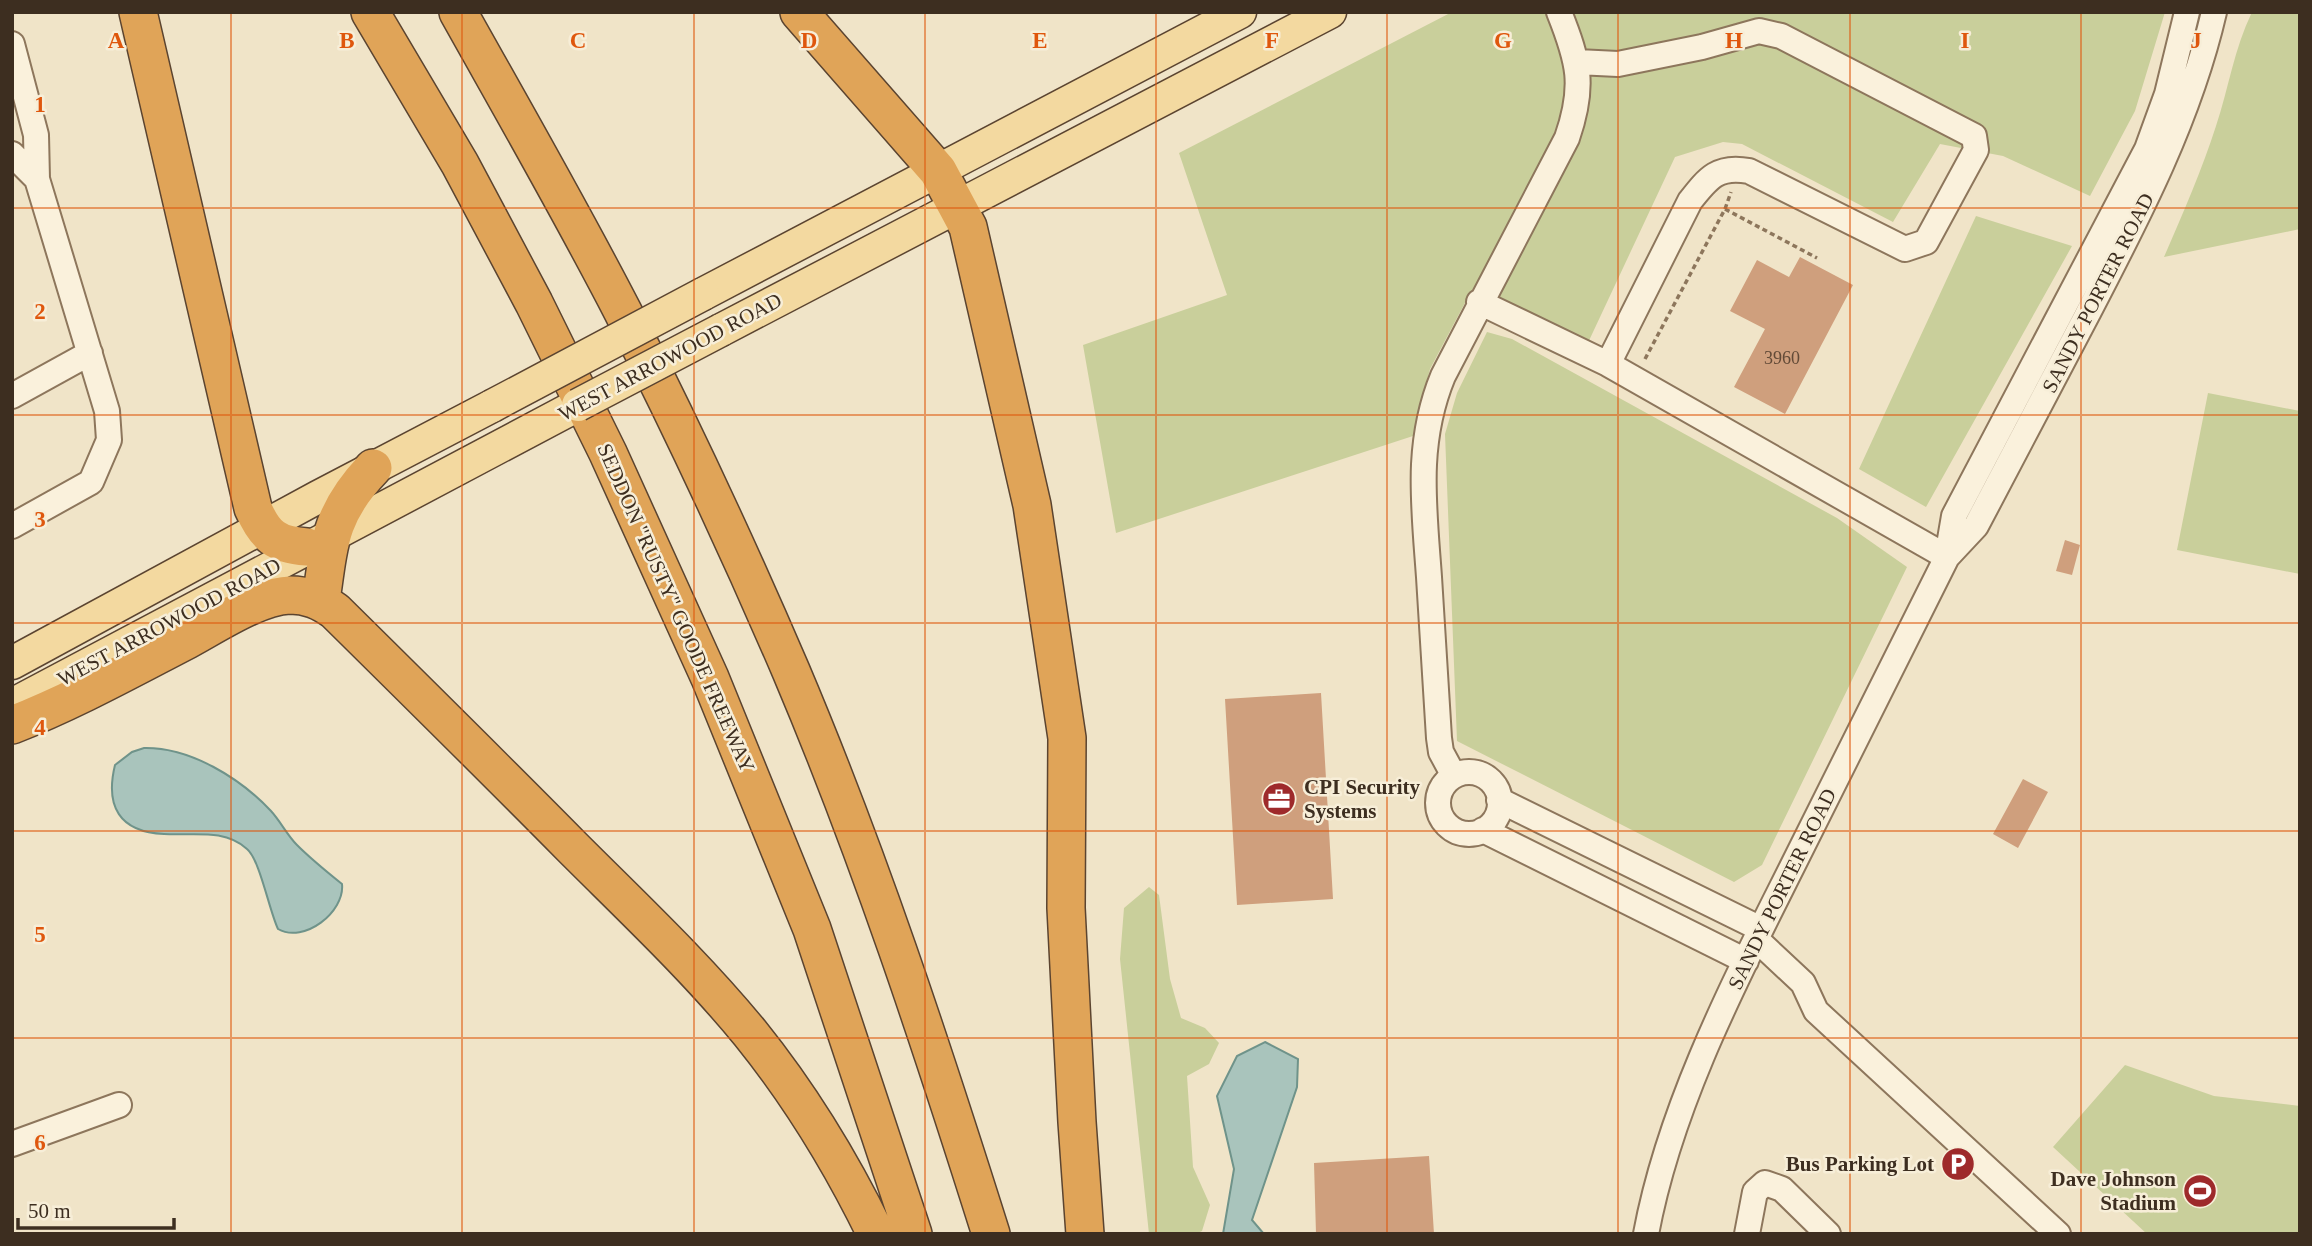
<svg xmlns="http://www.w3.org/2000/svg" width="2312" height="1246" viewBox="0 0 2312 1246" font-family="'Times New Roman',serif">
<style>
.green{fill:#c9cf9b}
.water{fill:#a9c4bc;stroke:#6f938a;stroke-width:2}
.building{fill:#cf9f7d}
.lines{fill:none;stroke-linecap:round;stroke-linejoin:round}
.minor-casing{stroke:#8d765c;stroke-width:28}
.major-casing{stroke:#5b4430;stroke-width:35}
.highway-casing{stroke:#5b4430;stroke-width:40}
.path{stroke:#8d765c;stroke-width:3.5;stroke-dasharray:5 3.5;stroke-linecap:butt}
.minor{stroke:#faf1dc;stroke-width:24}
.major{stroke:#f3d9a0;stroke-width:32}
.highway{stroke:#e0a458;stroke-width:37}
.major-bridge-casing{stroke:#5b4430;stroke-width:35;stroke-linecap:butt}
.major-bridge{stroke:#f3d9a0;stroke-width:32}
.grid{fill:none;stroke:#df570d;stroke-width:2;stroke-opacity:0.55}
.labels{text-anchor:middle;dominant-baseline:central;stroke-width:5;stroke-linejoin:round;paint-order:stroke}
.number-label{font-size:18px;fill:#624a37}
.street-label{font-size:21px;fill:#3d2e20;stroke:#f7eed8}
.poi-label{font-size:21px;font-weight:bold;fill:#3d2e20;stroke:#f7eed8;text-anchor:end}
.grid-label{font-size:23px;text-anchor:middle;font-weight:bold;fill:#df570d;stroke:#f7eed8;stroke-width:5;stroke-linejoin:round;paint-order:stroke}
</style>
<rect width="100%" height="100%" fill="#f0e4c8"/>
<!-- green -->
<path class="green" d="M1452 12H2165L2135 111 2090 196 2003 156 1940 144 1893 222 1742 144 1723 142 1675 157 1586 347 1467 299 1430 369 1413 436 1116 533 1083 345 1227 295 1179 153Z
M2252 12H2300V229L2164 257C2183 213 2202 170 2216 126 2229 87 2234 49 2252 12Z
M1976 216 2072 246 1926 507 1859 469Z
M1487 332 1512 339 1837 518 1907 567 1762 865 1734 882 1457 741 1445 434 1457 393Z
M2208 393 2300 411V574L2177 550Z
M1149 887 1159 895 1170 979 1181 1018 1205 1028 1219 1043 1209 1064 1187 1076 1193 1167 1210 1205 1202 1231 1195 1234H1149L1120 959 1124 908Z
M2125 1065 2214 1096 2300 1106V1234H2147L2053 1147Z"/>
<!-- water -->
<path class="water" d="M144 748C190 747 240 778 271 811 281 822 287 835 297 845 311 859 327 872 342 884 345 912 304 944 278 929 269 910 260 860 247 849 224 828 192 836 164 834 119 832 105 806 115 765L132 752Z
M1265 1042 1298 1059 1297 1087 1252 1220 1264 1234H1223L1234 1169 1217 1096 1237 1056Z"/>
<!-- building -->
<path class="building" d="M1800 257 1853 285 1785 414 1734 387 1765 329 1730 311 1757 260 1789 277Z
M2065 540 2080 545 2072 575 2056 571Z
M1321 693 1333 899 1237 905 1225 699Z
M2023 779 2048 792 2018 848 1993 834Z
M1429 1156 1434 1234H1316L1314 1163Z"/>
<g class="lines">
<!-- minor casing -->
<g class="minor-casing">
<path id="minor" d="M12 44 36 135 37 179
M1577 62 1618 64 1702 47 1759 31 1781 36 1974 136 1976 150 1926 242 1905 249 1749 171C1718 165 1708 178 1690 201L1608 364
M12 154 37 179 107 411 109 440 91 482 12 526
M1479 302 1608 364 1947 557
M12 396 90 353
M1947 557 1954 516 2147 149 2167 94 2187 12
M1438 803a31 31 0 1 1 62 0a31 31 0 1 1-62 0Z
M1454 776 1441 752 1439 738C1436 684 1432 631 1429 577 1424 506 1415 444 1443 376L1567 138C1585 86 1579 62 1559 12
M1499 800 1761 929
M1483 830 1746 961
M1756 939 1803 983 1816 1011 2058 1234
M12 1144 119 1105
M1646 1234C1670 1105 1735 981 1793 865 1845 763 1896 660 1947 557L1976 526C2013 456 2050 385 2087 315 2138 217 2189 120 2214 12
M1747 1234 1755 1192 1765 1183 1782 1189 1828 1234"/>
</g>
<!-- major casing -->
<g class="major-casing">
<path id="major" d="M703 294 1240 12
M721 330 1330 12
M12 663 318 497 492 406
M12 705 578 405"/>
</g>
<!-- highway casing -->
<g class="highway-casing">
<path id="highway" d="M138 12 253 508C265 536 276 545 307 547
M370 12 460 164 534 303 608 453 710 678 812 929 913 1234
M458 12C514 112 571 211 623 312 683 430 739 550 791 671 869 855 931 1044 991 1234
M799 12 938 171 968 227 1032 505 1067 738 1066 908 1077 1122 1085 1234
M321 601C329 543 330 513 373 468
M12 725C73 701 129 670 187 640 215 625 258 596 290 595 308 595 321 601 335 611 414 689 493 767 571 846 632 907 695 966 750 1033 800 1095 841 1162 876 1234"/>
</g>
<!-- path -->
<path class="path" d="M1725 209 1731 192
M1645 359 1725 209 1817 258"/>
<!-- minor -->
<use href="#minor" class="minor"/>
<!-- major -->
<use href="#major" class="major"/>
<!-- highway -->
<use href="#highway" class="highway"/>
<!-- major-bridge casing -->
<g class="major-bridge-casing">
<path id="major-bridge" d="M578 405 721 330
M492 406 703 294"/>
</g>
<!-- major-bridge -->
<use href="#major-bridge" class="major-bridge"/>
</g>
<!-- grid -->
<path class="grid" d="M231 12V1234M462 12V1234M694 12V1234M925 12V1234M1156 12V1234M1387 12V1234M1618 12V1234M1850 12V1234M2081 12V1234M12 208H2300M12 415H2300M12 623H2300M12 831H2300M12 1038H2300"/>
<!-- icons -->
<defs>
<g id="office-disc" transform="scale(1.75)"><circle r="9.5" fill="#9e2a2b" stroke="#f7eed8"/><path d="M-6-3h4V-5.5h4V-3h4V5H-6ZM-1-4.5V-3h2v-1.5ZM-6 0V1H6V0Z" fill="#fff"/></g>
<g id="parking-disc" transform="scale(1.75)"><circle r="9.5" fill="#9e2a2b" stroke="#f7eed8"/><path d="M-3.5-5.5H1a3.5 3.5 0 0 1 0 7H-1V5.5H-3.5ZM-1-3.4V-.6H.8a1.4 1.4 0 0 0 0-2.8Z" fill="#fff"/></g>
<g id="stadium-disc" transform="scale(1.75)"><circle r="9.5" fill="#9e2a2b" stroke="#f7eed8"/><path d="M0-5a6.5 5 0 1 0 0 10a6.5 5 0 1 0 0-10ZM-3.5-1.8h7v3.6h-7Z" fill="#fff"/></g>
</defs>
<g fill-rule="evenodd">
<use href="#office-disc" x="1279" y="799"/>
<use href="#parking-disc" x="1958" y="1164"/>
<use href="#stadium-disc" x="2200" y="1191"/>
</g>
<g class="labels">
<!-- number labels -->
<g class="number-label">
<text x="1782" y="358">3960</text>
</g>
<!-- street labels -->
<g class="street-label">
<text transform="translate(2098 293) rotate(-63)">SANDY PORTER ROAD</text>
<text transform="translate(670 357) rotate(-28)">WEST ARROWOOD ROAD</text>
<text transform="translate(676 608) rotate(66)">SEDDON "RUSTY" GOODE FREEWAY</text>
<text transform="translate(169 622) rotate(-28)">WEST ARROWOOD ROAD</text>
<text transform="translate(1782 889) rotate(-64)">SANDY PORTER ROAD</text>
</g>
<!-- poi labels -->
<g class="poi-label">
<text x="1304" y="787" text-anchor="start">CPI Security<tspan x="1304" dy="24">Systems</tspan></text>
<text x="1934" y="1164">Bus Parking Lot</text>
<text x="2176" y="1179">Dave Johnson<tspan x="2176" dy="24">Stadium</tspan></text>
</g>
</g>
<g class="grid-label">
<text x="116" y="48">A</text>
<text x="347" y="48">B</text>
<text x="578" y="48">C</text>
<text x="809" y="48">D</text>
<text x="1040" y="48">E</text>
<text x="1272" y="48">F</text>
<text x="1503" y="48">G</text>
<text x="1734" y="48">H</text>
<text x="1965" y="48">I</text>
<text x="2196" y="48">J</text>
<text x="40" y="112">1</text>
<text x="40" y="319">2</text>
<text x="40" y="527">3</text>
<text x="40" y="735">4</text>
<text x="40" y="942">5</text>
<text x="40" y="1150">6</text>
</g>
<!-- border -->
<rect width="2312" height="1246" fill="none" stroke="#3d2e20" stroke-width="28"/>
<!-- scale -->
<path d="M18 1218v10h156v-10" fill="none" stroke="#3d2e20" stroke-width="3.5"/>
<text x="28" y="1218" font-size="21" fill="#3d2e20" stroke="#f7eed8" stroke-width="5" paint-order="stroke">50 m</text>
</svg>
